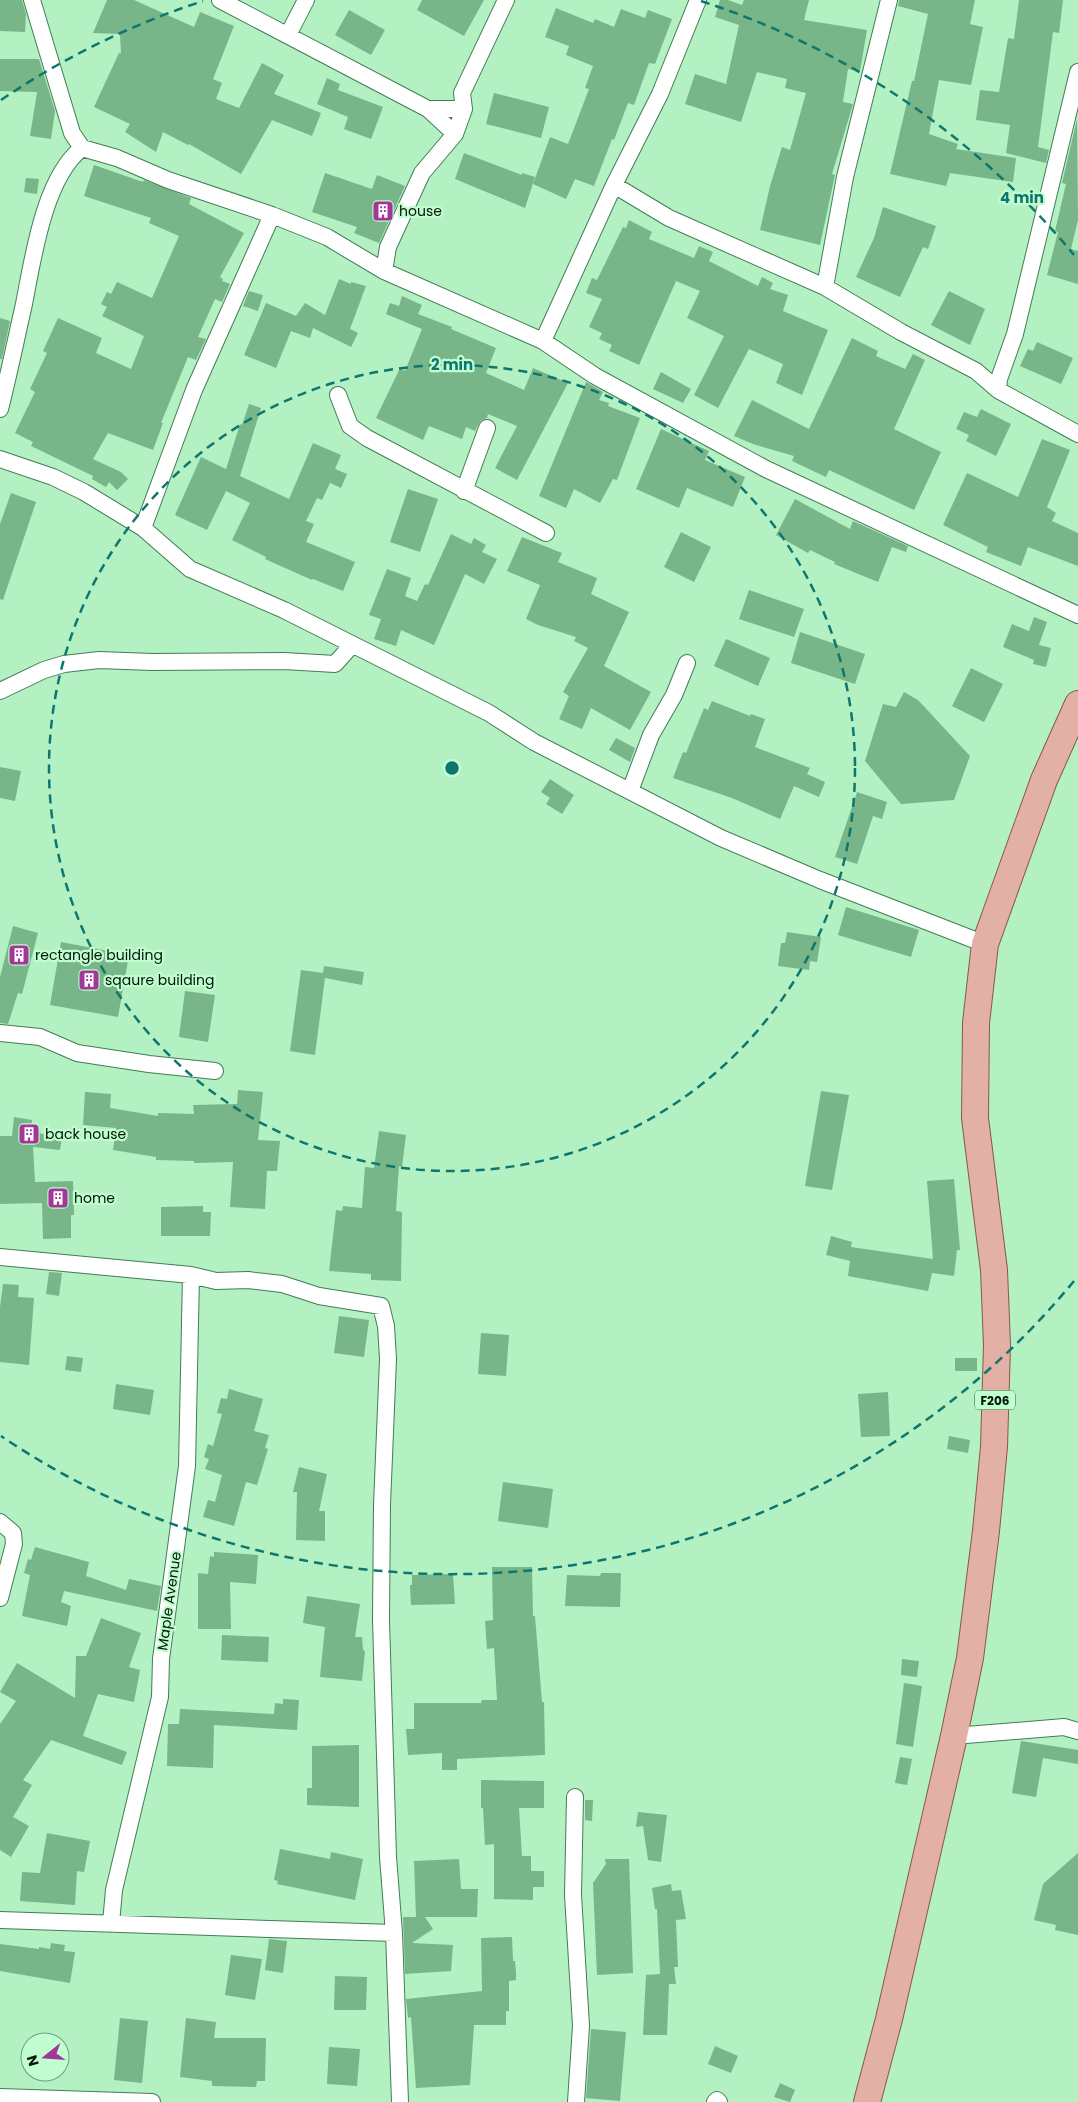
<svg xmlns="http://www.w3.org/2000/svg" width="1078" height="2102" viewBox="0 0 1078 2102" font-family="Poppins,sans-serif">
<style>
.building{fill:#78b589}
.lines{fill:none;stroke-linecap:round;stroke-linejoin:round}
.minor-casing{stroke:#427d55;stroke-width:18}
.primary-casing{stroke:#875848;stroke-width:28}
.minor{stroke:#fff;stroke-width:16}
.primary{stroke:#e3b0a6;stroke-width:26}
.ring{fill:none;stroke:#0f766e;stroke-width:2.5;stroke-dasharray:9 6}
.labels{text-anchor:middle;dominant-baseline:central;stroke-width:4.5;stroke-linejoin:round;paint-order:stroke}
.shield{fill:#c0fed0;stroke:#3a5b43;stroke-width:1}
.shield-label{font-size:12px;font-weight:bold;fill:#001506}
.poi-label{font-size:14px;fill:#001506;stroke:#c0fed0;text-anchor:start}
.street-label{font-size:14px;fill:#001506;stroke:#c0fed0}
.centre{fill:#0f766e;stroke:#c0fed0;stroke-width:2.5}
.ring-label{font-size:15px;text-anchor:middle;font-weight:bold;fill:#0f766e;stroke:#c0fed0;stroke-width:4.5;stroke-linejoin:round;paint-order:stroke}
</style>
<rect width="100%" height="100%" fill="#b3f1c3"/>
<!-- building -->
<path class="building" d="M0 0H22L26 14 25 32 0 31Z
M107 0H134L194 27 200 12 234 26 213 79 222 83 216 99 239 108 262 63 284 75 274 94 321 113 312 136 272 120 241 174 189 144 188 145 163 132 156 152 125 132 130 124 94 107 119 53H121L120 34 93 33Z
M422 0H484L464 36 417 10Z
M720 0H728L742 5 744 0H809L804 20 867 30 860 71 848 69 843 102 853 104 832 174 835 175 820 245 760 230 770 186 782 147 790 150 806 93 785 88 787 79 757 72 741 122 685 104 695 74 726 84 739 25 715 17Z
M899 0H975L970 24 983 27 971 85 939 80 929 134 958 144 956 149 1016 158 1013 182 950 173 946 186 890 174 912 81H914L928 14 898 6Z
M1019 0H1063L1059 33 1053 32 1038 147 1049 150 1046 163 1006 153 1010 125 976 120 980 90 999 92 1008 38 1014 39Z
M556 8 593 23 595 19 614 27 621 9 645 18 648 10 672 19 655 64 649 63 634 105 628 103 614 140 612 139 594 186 575 179 566 199 533 184 550 137 568 144 589 89 585 88 593 66 566 55 569 46 545 37Z
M349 10 385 30 371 55 335 35Z
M0 59H39L55 111 51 139 30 136 37 92 0 91Z
M327 78 340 84 338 90 383 107 371 139 344 129 348 117 317 104Z
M494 93 549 107 541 138 486 124Z
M1077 119 1078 220 1071 249 1078 251V284L1047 275 1058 232 1055 231 1066 184 1062 183Z
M464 153 522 175V173L535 177 525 208 455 179Z
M94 165 143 182 144 180 191 198 189 204 244 233 220 277 223 279 222 281 230 284 222 302 215 299 198 337 206 339 196 360 188 357 161 423H163L153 450 108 433 93 459 121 472 128 479 117 490 109 482 106 487 92 479 93 476 31 446 33 442 15 433 35 392 30 389 47 353 43 351 58 318 102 338 96 353 131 369 144 336 102 316 107 307 101 304 107 292 111 294 117 282 152 298 179 236 149 223 151 218 84 196Z
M325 173 372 189 377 175 405 186 379 243 354 233 357 227 312 212Z
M26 178 39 179 37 194 24 192Z
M883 207 936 226 928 249 923 247 900 297 856 277 874 238Z
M629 220 652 232 649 239 694 258 699 246 713 252 709 261 758 286 762 277 773 283 770 289 788 295 783 311 828 330 802 395 776 383 783 364 749 349 718 408 694 395 724 336 687 318 700 291 676 281 639 365 609 351 612 345 599 339 602 333 589 327 602 299 586 293 592 278 597 280 623 227 626 228Z
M339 279 351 284V282L366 286 350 329 358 333 351 347 313 328 310 338 291 331 276 368 244 355 266 303 296 316 305 303 325 315Z
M249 291 263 295 258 311 243 306Z
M949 291 985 309 970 345 931 325Z
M402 296 422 305 418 314 452 327 451 329 496 348 486 373 524 390 533 368 568 383 517 480 495 468 517 426 488 414 487 418 480 421 475 431 466 427 462 439 429 426 423 440 376 418 400 368 405 371 422 329 386 314 390 303 399 306Z
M0 318 10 321 2 359H0Z
M852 338 878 351 876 356 905 369 913 354 925 360 894 429 941 452 914 510 829 470 826 477 792 461 794 456 753 444 734 436 752 400 809 429Z
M1037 342 1073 358 1061 384 1020 366 1028 349 1033 351Z
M661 372 691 389 683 403 653 389Z
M586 382 603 392 599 400 609 403 608 406 640 418 617 480 613 479 600 503 574 489 566 508 539 496Z
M249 404 261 408 240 476 289 499 313 443 341 455 335 469 347 474 341 488 330 483 322 500 317 498 306 521 314 524 306 542 355 562 343 591 313 579 312 580 265 559 266 557 232 540 250 503 226 491 207 530 175 515 201 457 226 469 240 424 242 425Z
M981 409 1011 424 996 456 966 441 969 435 956 429 964 412 977 417Z
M661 429 709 451 705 460 745 477 733 507 687 488 679 508 636 489Z
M1042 439 1070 450 1047 507 1056 513 1052 521 1078 533V566L1028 547 1021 566 986 552 988 547 943 525 967 473 1018 497Z
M408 489 438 499 420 552 390 542Z
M11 493 36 502 3 600 0 599V524Z
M795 499 850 529 853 521 908 546 906 552 892 547 878 582 834 564 835 562 810 550 808 553 776 535Z
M681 532 711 547 694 582 664 567Z
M451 534 471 544 474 538 486 545 482 552 497 559 484 584 465 574 434 645 401 630 396 646 374 639 381 619 369 615 387 569 411 578 405 596 417 601 425 584 428 585Z
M522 537 562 553 558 562 597 578 591 594 629 612 604 666 651 692 630 730 591 708 582 729 559 719 569 696 563 692 588 648 574 641 576 637 538 625 526 619 540 585 507 571Z
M749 590 804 609 794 637 739 619Z
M1034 617 1047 622 1039 645 1051 648 1046 667 1033 664 1034 660 1003 647 1012 624 1029 631Z
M800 632 865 654 855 684 791 663Z
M726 639 770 658 758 686 714 666Z
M971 668 1003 684 984 722 952 706Z
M904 692 918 700 970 756 954 800 901 804 865 761 883 704 896 707Z
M712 701 750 716 751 714 765 719 755 747 810 768 807 774 825 782 819 797 794 786 780 819 732 798 673 778 683 752 686 753 704 708 708 710Z
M616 738 635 748 630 762 609 750Z
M0 767 21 771 15 801 0 798Z
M550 779 574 795 562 814 546 804 550 798 541 792Z
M857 792 887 802 882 819 873 816 857 864 835 857Z
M846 907 919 930 911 957 838 935Z
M13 926 38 933 22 994 18 993 8 1024 0 1023V977Z
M787 932 821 937 817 962 810 961 809 970 778 966 781 943H785Z
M61 942 129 955 118 1017 50 1005Z
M324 966 364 972 362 985 325 978 315 1055 290 1051 301 970 323 973Z
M185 991 215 995 208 1042 179 1037Z
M238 1090 263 1092 258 1140 280 1141 277 1171H267L265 1209 230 1207 233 1162 194 1163V1161L156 1160V1157L113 1150 116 1128 83 1125 85 1092 111 1094 110 1108 158 1116V1113L194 1114 193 1105 237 1104Z
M821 1091 849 1095 832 1190 805 1186Z
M14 1117 32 1120 31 1132 62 1137 60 1150 33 1147 35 1182 73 1181 74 1215H71V1238L43 1239 42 1203 0 1204V1136H12Z
M379 1131 406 1135 402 1167 399 1166 396 1211 402 1212 401 1281 371 1280V1274L329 1271 336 1210 342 1211 343 1206 362 1208 365 1167 374 1168Z
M954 1179 960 1250H957L954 1276 932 1273 928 1291 848 1276 850 1261 826 1255 831 1236 852 1242 851 1247 933 1259 927 1181Z
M203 1206V1212H211L210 1236H161V1207Z
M49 1272 62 1273 59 1296 46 1294Z
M3 1284 19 1285 18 1297 34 1298 29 1365 0 1362V1307Z
M339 1316 369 1320 364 1357 334 1353Z
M481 1333 509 1335 506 1376 478 1374Z
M67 1356 83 1358 81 1372 65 1370Z
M955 1358H977V1371H955Z
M116 1384 154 1390 150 1415 113 1409Z
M229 1389 263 1399 254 1431 269 1435 265 1448 268 1449 257 1485 246 1482 234 1526 203 1517 208 1500 215 1502 222 1475 205 1469 209 1459 204 1457 208 1444 213 1446 222 1414 217 1413 221 1398 227 1399Z
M888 1392 890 1436 861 1437 858 1394Z
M949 1436 970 1440 968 1453 947 1449Z
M299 1467 327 1474 319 1511H325V1541L296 1540 297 1492H293Z
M503 1482 553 1489 548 1528 498 1521Z
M35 1547 89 1562 86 1576 126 1590 129 1579 161 1586 157 1611 64 1591 61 1602 71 1606 67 1626 22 1616 30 1575 24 1573 28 1559 31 1560Z
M214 1552 258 1555 256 1584 230 1582 231 1629H198V1573L208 1574 210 1556 214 1557Z
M492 1567H532L533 1616H535L542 1702H544L545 1755 457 1759V1770H442V1753L408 1755 406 1729H414V1703H481L482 1700H497L494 1648 487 1649 485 1621 493 1620Z
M601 1573H621L620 1607 565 1606 567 1575 600 1576Z
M453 1574 455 1604 411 1605 410 1585H412V1575Z
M307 1596 360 1604 355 1637H362L363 1650 365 1651 362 1681 320 1677 325 1627 303 1623Z
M101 1618 141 1633 129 1667 140 1670 134 1702 98 1694 83 1736 127 1752 122 1765 51 1740 23 1780 32 1785 13 1817 29 1826 11 1857 0 1850V1724L16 1701 0 1692 17 1663 75 1698 76 1656H86Z
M222 1635 269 1637 268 1662 221 1660Z
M902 1659 919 1661 917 1677 901 1675Z
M904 1683 922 1686 913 1747 896 1744Z
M283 1699 299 1700 297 1730 214 1725 213 1768 167 1766 168 1724H179L180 1709 274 1714 275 1703 283 1704Z
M1021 1741 1078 1750V1764L1043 1758 1036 1797 1012 1793Z
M359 1745V1807L307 1805V1788H312V1746Z
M900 1757 912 1759 907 1785 895 1783Z
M481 1780 544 1781V1808H519L522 1856H531V1871H544V1887H533V1900L494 1899V1844L485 1845 483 1808H481Z
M585 1800H593L592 1821 585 1820Z
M638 1812 667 1815 661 1862 648 1860 643 1826 636 1827Z
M47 1833 90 1841 84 1872 77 1871 75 1905 20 1901 22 1872 40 1873Z
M280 1849 330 1859 331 1852 363 1859 355 1900 277 1884 278 1881 274 1880Z
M1078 1853V1935L1055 1930 1056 1925 1034 1920 1043 1884Z
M459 1859 461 1889H478L477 1917H416L414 1861Z
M605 1859H629L633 1973 597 1975 593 1883 606 1864Z
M671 1884 672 1891 681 1890 686 1919 676 1920 678 1967H674L676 1984H669L667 2035H643L646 1975 660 1974 657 1909H655L652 1888Z
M403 1917H425L433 1929 412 1943 453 1945 451 1971 405 1974Z
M512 1937 513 1961H515L516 1973V1980L509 1981V2011H506V2025H474L470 2085 416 2088 411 2017 408 2018 406 1999 482 1991 481 1938Z
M269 1939 287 1941 283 1973 265 1970Z
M51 1943 65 1945 64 1951 75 1952 70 1983 0 1971V1944L39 1949V1947L50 1949Z
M231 1955 262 1959 255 2000 225 1995Z
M335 1976 367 1977 366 2010H334Z
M120 2018 148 2021 142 2083 114 2080Z
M186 2018 216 2022 214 2038H266L265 2081H257L256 2087 212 2086V2081L180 2077Z
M591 2029 626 2032 620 2101 586 2098Z
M715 2046 738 2056 731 2073 708 2064Z
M329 2047 360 2049 357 2086 327 2084Z
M780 2083 795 2090 790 2102 774 2097Z"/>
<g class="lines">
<!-- minor casing -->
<g class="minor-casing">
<path id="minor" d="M32 0 72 133 82 148 117 158 168 180 272 215 327 237 384 271 543 341 595 376 766 469 1078 615
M220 0 428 109 455 134
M288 35 306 0
M428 109H464
M614 185 669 218 825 287 901 332 976 371 998 390 1078 434
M384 271 388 247 422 173 455 134 464 109 462 93 506 0
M825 287 845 177 889 0
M543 341 614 185 660 94 698 0
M998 390 999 379 1015 334 1078 72
M338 395 350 426 367 438 546 533
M0 409C9 374 16 339 24 304 33 258 44 178 82 148
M0 459 53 477 84 492 143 528 190 569 284 610 489 713 534 742 721 838 820 880 985 944
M464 491 487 428
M143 528 194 390 272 215
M0 691 44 670 64 664 99 660 152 662 284 661 335 664 352 645
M630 791 651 735 674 695 687 663
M0 1033 40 1037 77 1053 149 1064 215 1071
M0 1257 191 1275 216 1281 248 1280 282 1284 319 1296 381 1306 386 1326 388 1359 382 1505 381 1620 388 1857 394 1933 400 2102
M0 1522 13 1533 14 1544 0 1598
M954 1736 1064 1727 1078 1731
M575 1797 573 1895 581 2026 576 2102
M0 1920 394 1933
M111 1923 114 1890 160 1697 161 1659 187 1466 191 1275
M0 2097 152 2102
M715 2102 717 2100 719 2102"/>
</g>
<!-- primary casing -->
<g class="primary-casing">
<path id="primary" d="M867 2102 889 2019 954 1736 970 1658 986 1531 994 1447 997 1345 994 1270 975 1118 976 1023 985 944 1044 780 1078 704"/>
</g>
<!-- minor -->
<use href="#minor" class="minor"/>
<!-- primary -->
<use href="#primary" class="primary"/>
</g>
<!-- distance rings -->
<g class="ring">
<circle cx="452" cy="768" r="403"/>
<path d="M1074 1281A806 806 0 0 1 1 1436M1 100A806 806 0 0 1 203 1M701 1A806 806 0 0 1 1074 255"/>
</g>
<!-- icons -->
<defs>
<g id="building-square" transform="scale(1.125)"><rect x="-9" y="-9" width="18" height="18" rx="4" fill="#a33797" stroke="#c0fed0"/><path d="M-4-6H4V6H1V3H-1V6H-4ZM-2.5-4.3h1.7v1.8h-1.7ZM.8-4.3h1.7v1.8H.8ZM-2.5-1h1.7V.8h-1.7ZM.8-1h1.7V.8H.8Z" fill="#fff"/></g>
</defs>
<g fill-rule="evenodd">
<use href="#building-square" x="383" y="211"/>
<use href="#building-square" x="19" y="955"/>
<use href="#building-square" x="89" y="980"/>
<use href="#building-square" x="29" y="1134"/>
<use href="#building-square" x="58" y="1198"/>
</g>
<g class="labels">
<!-- shield labels -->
<rect class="shield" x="975" y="1390.5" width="40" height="19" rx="4"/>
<g class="shield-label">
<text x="995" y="1400">F206</text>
</g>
<!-- poi labels -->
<g class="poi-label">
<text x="399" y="211">house</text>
<text x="35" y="955">rectangle building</text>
<text x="105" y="980">sqaure building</text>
<text x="45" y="1134">back house</text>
<text x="74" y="1198">home</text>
</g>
<!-- street labels -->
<g class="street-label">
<text transform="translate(169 1601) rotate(-82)">Maple Avenue</text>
</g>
</g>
<circle cx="452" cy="768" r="8" class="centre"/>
<g class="ring-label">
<text x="1022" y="203">4 min</text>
<text x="452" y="370">2 min</text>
</g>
<!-- north arrow -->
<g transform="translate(45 2057) rotate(253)"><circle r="24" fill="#c0fed0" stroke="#73a17f"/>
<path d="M0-4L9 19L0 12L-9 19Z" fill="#a33797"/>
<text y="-8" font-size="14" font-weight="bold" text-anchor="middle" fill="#001506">N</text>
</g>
</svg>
